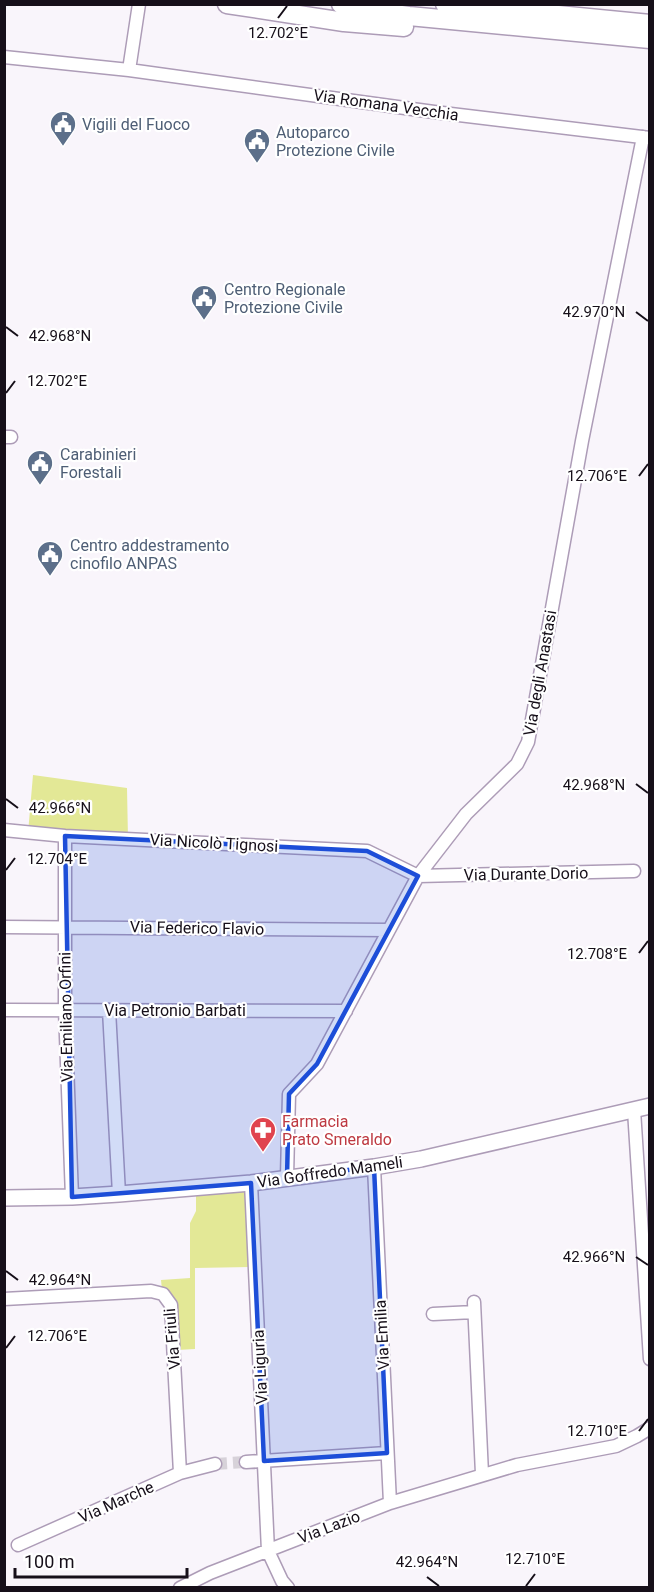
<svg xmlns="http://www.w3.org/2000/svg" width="654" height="1592" viewBox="0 0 654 1592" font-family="Roboto,sans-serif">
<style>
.green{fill:#e3e896}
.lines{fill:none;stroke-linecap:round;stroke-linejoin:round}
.minor-tunnel{stroke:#d7d2d9;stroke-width:12;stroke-dasharray:12 6;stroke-linecap:butt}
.minor-casing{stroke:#ad9cb7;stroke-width:15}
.major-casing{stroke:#ad9cb7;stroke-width:18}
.highway-casing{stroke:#ad9cb7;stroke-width:21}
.minor{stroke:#fff;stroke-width:12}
.major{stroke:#fff;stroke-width:15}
.highway{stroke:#fff;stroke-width:18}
.marked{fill:#1d4ed8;fill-opacity:0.2;stroke:#1d4ed8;stroke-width:4.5;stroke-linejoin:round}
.ticks{fill:none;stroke:#160f19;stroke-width:2}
.labels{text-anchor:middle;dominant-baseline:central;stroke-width:4.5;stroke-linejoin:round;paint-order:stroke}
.street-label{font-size:16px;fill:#160f19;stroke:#fff}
.service-label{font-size:16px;fill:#4e5e75;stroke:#fff;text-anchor:start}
.health-label{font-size:16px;fill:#be3a42;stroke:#fff;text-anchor:start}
.ticks-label{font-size:15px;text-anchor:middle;fill:#160f19;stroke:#fff;stroke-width:4.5;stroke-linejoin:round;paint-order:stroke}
</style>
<rect width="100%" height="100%" fill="#f9f5fb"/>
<!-- green -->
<path class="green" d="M33 775 127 788 128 839 28 833Z
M247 1187 250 1267 195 1268V1349L177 1350 162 1290 161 1280 190 1278V1223L196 1211V1192Z"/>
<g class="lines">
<!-- minor-tunnel -->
<path class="minor-tunnel" d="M215 1464 246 1462"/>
<!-- minor casing -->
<g class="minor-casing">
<path id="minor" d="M4 57 129 70 434 112 650 138
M129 70 139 4
M4 437H11
M4 830 65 836 367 851 418 876 634 871
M65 836V1010L72 1197
M4 927 389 930
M4 1010 346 1011
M109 1010 119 1194
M634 1110 650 1359
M374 1167 390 1503
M287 1177 289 1094 317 1064 418 876 466 814 517 764 528 742 582 441 643 137
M251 1183 268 1551 282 1581 288 1588
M4 1299 151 1291 163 1294 171 1305 180 1473
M474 1302 482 1474
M433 1314 474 1312
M246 1462 387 1453
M18 1545 180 1473 215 1464
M180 1588 210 1573 390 1503 517 1465 616 1446 637 1436 650 1428"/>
</g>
<!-- major casing -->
<g class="major-casing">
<path id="major" d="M4 1198 72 1197 119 1194 251 1183 374 1167 421 1159 650 1106"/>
</g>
<!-- highway casing -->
<g class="highway-casing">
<path id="highway" d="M227 4 344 22 404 27
M341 4 370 11 409 16 650 39
M445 4 650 24"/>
</g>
<!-- minor -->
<use href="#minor" class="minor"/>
<!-- major -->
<use href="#major" class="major"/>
<!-- highway -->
<use href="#highway" class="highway"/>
</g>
<!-- marked area -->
<path class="marked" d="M65 836 367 851 418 876 317 1064 289 1094 287 1177 374 1167 387 1453 264 1461 251 1183 72 1197Z"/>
<!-- ticks -->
<path class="ticks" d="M278 18 287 6M636 312 648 321M6 327 18 336M6 393 15 381M639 476 648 464M636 784 648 793M6 799 18 808M6 870 15 858M639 953 648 941M636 1257 648 1265M6 1271 18 1280M6 1348 15 1336M639 1431 648 1419M427 1577 439 1586M526 1586 535 1574"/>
<!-- icons -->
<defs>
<g id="civic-pin" transform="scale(1.35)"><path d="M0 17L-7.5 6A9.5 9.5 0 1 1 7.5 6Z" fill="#5c6f8a" stroke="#fff"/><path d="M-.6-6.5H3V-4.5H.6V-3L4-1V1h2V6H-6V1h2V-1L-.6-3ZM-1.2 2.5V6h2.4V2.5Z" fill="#fff"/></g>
<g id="pharmacy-pin" transform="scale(1.35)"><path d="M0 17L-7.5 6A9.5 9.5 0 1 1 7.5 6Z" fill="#e0444e" stroke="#fff"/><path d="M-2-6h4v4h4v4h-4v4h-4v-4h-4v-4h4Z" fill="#fff"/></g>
</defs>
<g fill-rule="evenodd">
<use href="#civic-pin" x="63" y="124"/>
<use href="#civic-pin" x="257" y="141"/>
<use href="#civic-pin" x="204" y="298"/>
<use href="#civic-pin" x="40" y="463"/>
<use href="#civic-pin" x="50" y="554"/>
<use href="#pharmacy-pin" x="263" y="1130"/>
</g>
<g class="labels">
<!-- street labels -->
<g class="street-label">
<text transform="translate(386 105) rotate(8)">Via Romana Vecchia</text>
<text transform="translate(540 673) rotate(-80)">Via degli Anastasi</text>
<text transform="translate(214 843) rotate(3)">Via Nicolò Tignosi</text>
<text transform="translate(526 874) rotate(-1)">Via Durante Dorio</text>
<text transform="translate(197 928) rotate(1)">Via Federico Flavio</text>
<text x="175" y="1010">Via Petronio Barbati</text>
<text transform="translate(66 1017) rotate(-91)">Via Emiliano Orfini</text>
<text transform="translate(330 1172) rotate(-8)">Via Goffredo Mameli</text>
<text transform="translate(382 1335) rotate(-93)">Via Emilia</text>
<text transform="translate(172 1339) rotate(-95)">Via Friuli</text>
<text transform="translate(260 1367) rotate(-93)">Via Liguria</text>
<text transform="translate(116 1502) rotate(-24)">Via Marche</text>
<text transform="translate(329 1527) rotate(-21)">Via Lazio</text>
</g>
<!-- service labels -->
<g class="service-label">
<text x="82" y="124">Vigili del Fuoco</text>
<text x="276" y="132">Autoparco<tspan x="276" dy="18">Protezione Civile</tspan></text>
<text x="224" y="289">Centro Regionale<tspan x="224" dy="18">Protezione Civile</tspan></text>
<text x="60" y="454">Carabinieri<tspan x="60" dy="18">Forestali</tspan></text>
<text x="70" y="545">Centro addestramento<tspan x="70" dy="18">cinofilo ANPAS</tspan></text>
</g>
<!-- health labels -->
<g class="health-label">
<text x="282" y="1121">Farmacia<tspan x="282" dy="18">Prato Smeraldo</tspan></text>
</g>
</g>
<g class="ticks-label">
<text x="278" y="38">12.702°E</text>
<text x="594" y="317">42.970°N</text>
<text x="60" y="341">42.968°N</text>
<text x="57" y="386">12.702°E</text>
<text x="597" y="481">12.706°E</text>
<text x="594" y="790">42.968°N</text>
<text x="60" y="813">42.966°N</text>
<text x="57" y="864">12.704°E</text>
<text x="597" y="959">12.708°E</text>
<text x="594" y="1262">42.966°N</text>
<text x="60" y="1285">42.964°N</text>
<text x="57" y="1341">12.706°E</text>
<text x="597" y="1436">12.710°E</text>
<text x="535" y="1564">12.710°E</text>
<text x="427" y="1567">42.964°N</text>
</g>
<!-- border -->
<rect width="654" height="1592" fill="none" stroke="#160f19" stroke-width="12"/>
<!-- scale -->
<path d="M15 1568v9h172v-9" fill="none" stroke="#160f19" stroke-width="3"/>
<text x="24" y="1568" font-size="18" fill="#160f19" stroke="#ffffff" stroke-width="4.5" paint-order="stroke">100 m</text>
</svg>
